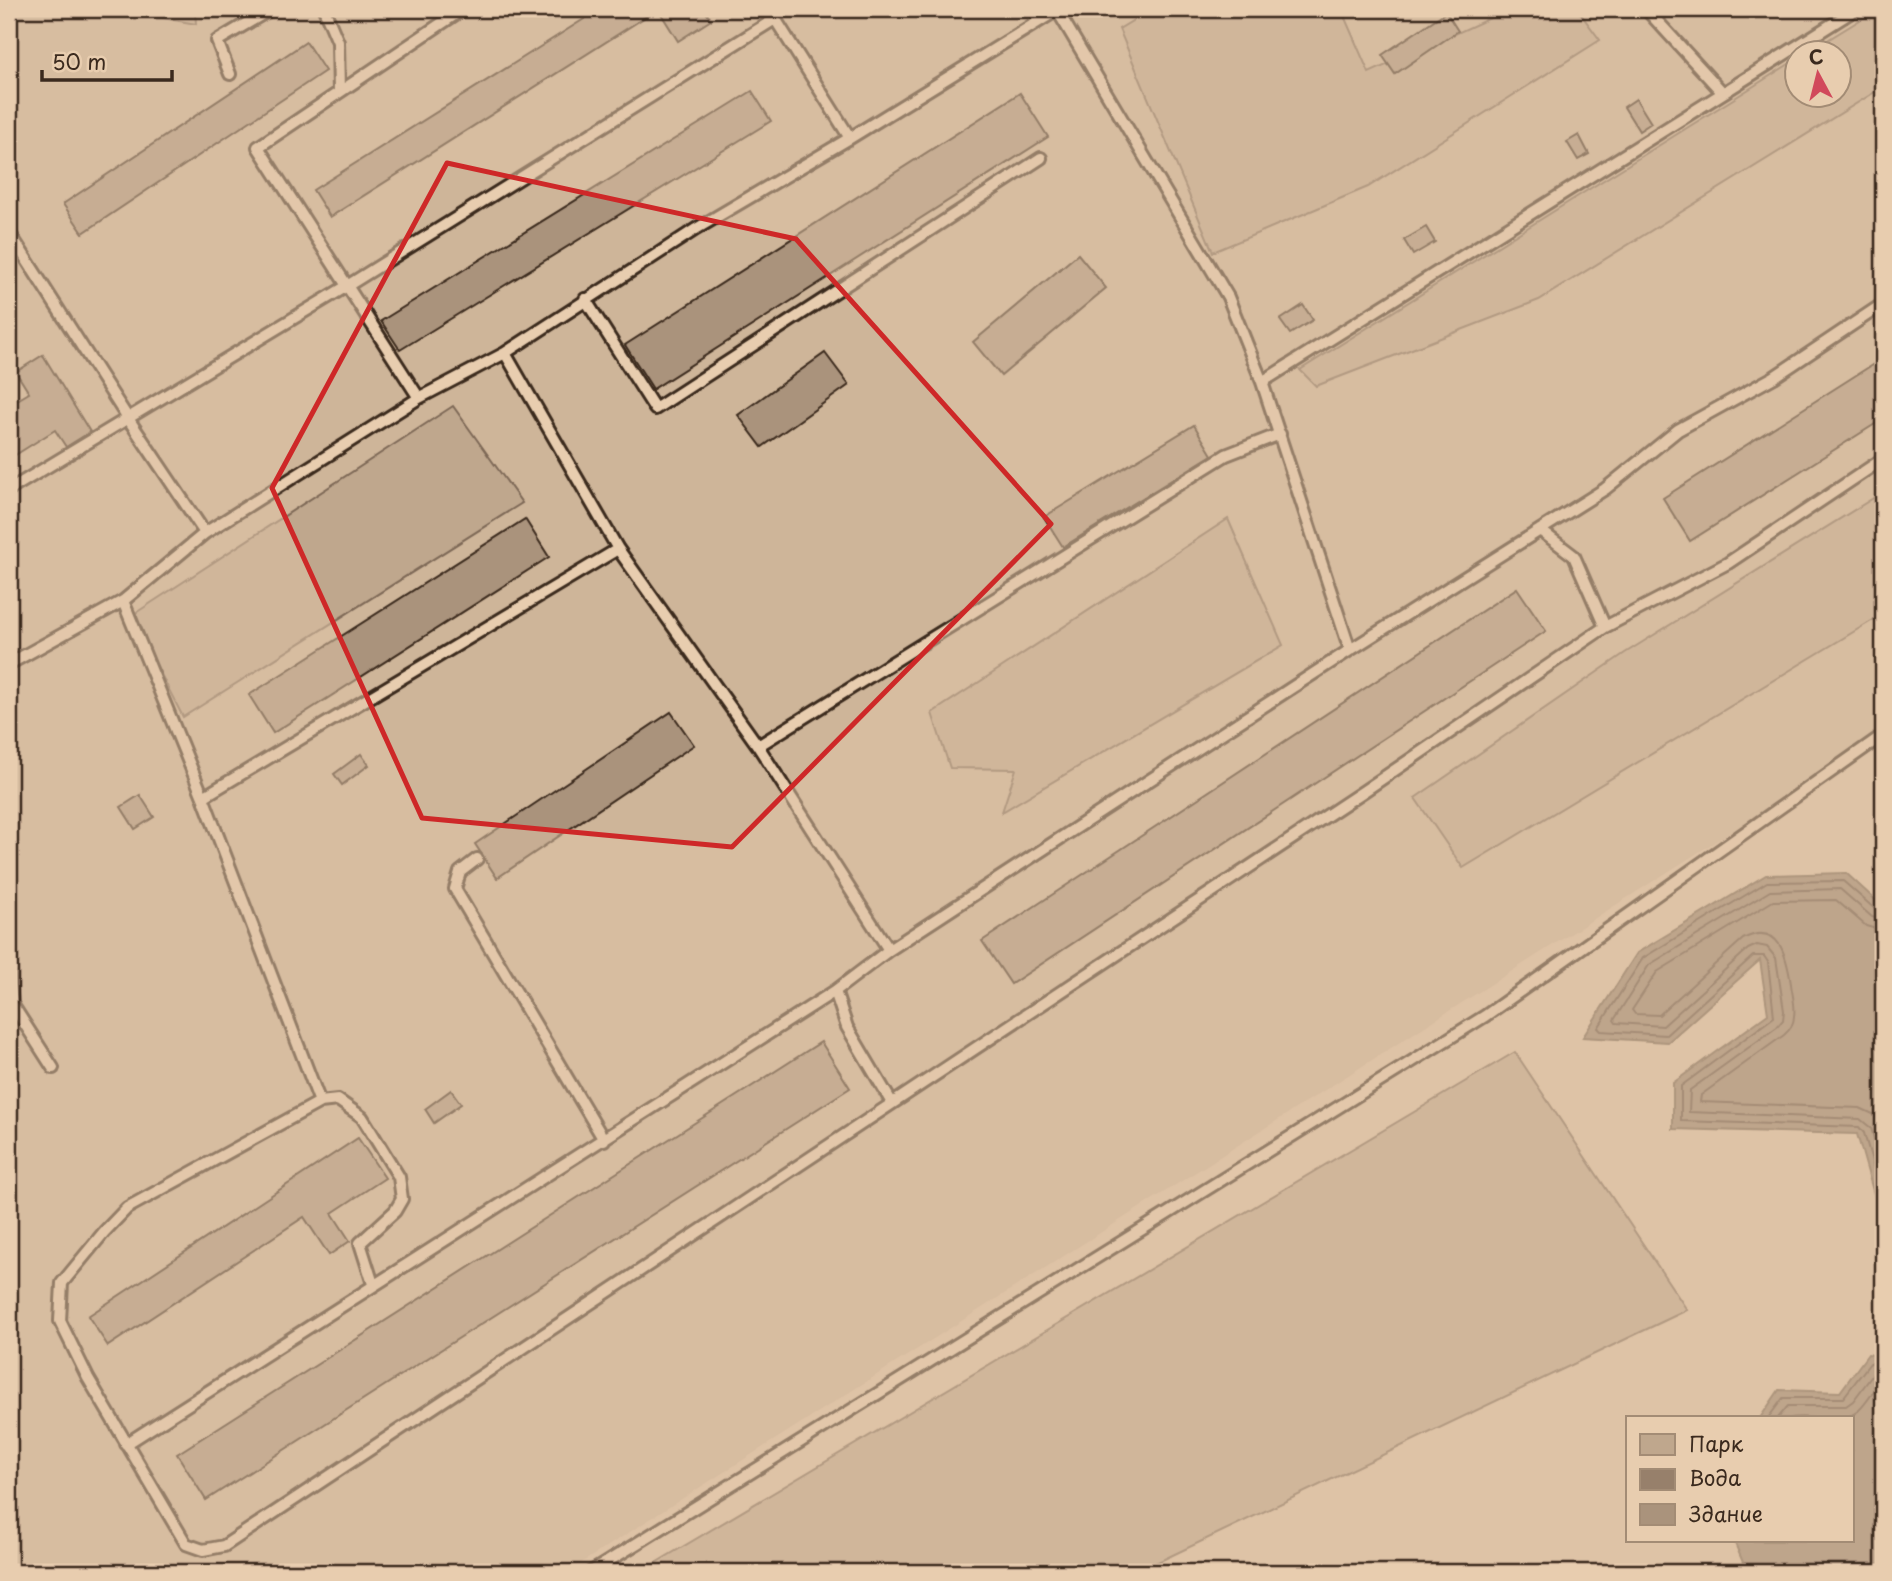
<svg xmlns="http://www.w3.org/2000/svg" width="1892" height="1581" viewBox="0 0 1892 1581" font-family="'Playpen Sans',sans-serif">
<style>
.built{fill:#ceb599;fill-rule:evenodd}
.green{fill:#bfa78d;stroke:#7d6856;stroke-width:2}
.water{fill:#97806b;stroke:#725e4c;stroke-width:2}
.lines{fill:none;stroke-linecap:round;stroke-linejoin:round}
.shore{stroke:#604c3d;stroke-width:2}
.building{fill:#aa937c;stroke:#3b2a1e;stroke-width:2}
.lane-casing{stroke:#3b2a1e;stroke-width:16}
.lane{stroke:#e8cdaf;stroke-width:10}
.marked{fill:none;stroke:#ce2828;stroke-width:5;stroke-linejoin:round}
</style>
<rect width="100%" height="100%" fill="#dec3a6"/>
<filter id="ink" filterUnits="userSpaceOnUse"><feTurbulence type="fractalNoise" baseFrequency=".0143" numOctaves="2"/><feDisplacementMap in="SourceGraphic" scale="14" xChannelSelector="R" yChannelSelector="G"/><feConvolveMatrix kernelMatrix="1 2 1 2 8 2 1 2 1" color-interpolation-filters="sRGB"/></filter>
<g filter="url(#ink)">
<!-- built -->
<path class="built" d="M9 9H1883V735L567 1572H10ZM1798 52H1840V94H1798Z"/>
<!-- green -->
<path class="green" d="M114 9H195L196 24Z
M1152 9H1341L1369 73 1510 9H1577L1600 40 1368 187 1213 252 1119 29Z
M1878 9H1883V87L1539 300 1316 386 1300 370 1797 59 1798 94H1840V52H1808Z
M453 406 522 503 183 717 131 616Z
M1883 492V614L1463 868 1415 798 1625 653Z
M1228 519 1283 645 1002 812 1016 769 950 768 932 713Z
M1515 1052 1687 1310 1158 1562 1128 1572 642 1571Z"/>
<!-- water -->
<path class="water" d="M1846 873 1883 907V1226L1857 1134 1673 1129V1083L1768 1014 1760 960 1668 1042 1583 1037 1637 953 1766 875Z
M1868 1354 1883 1357V1572H1747L1734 1541H1852V1418H1760L1779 1390 1840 1392Z"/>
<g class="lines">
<!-- shore -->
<path class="shore" d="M1883 911 1876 910 1843 881 1767 882 1643 958 1598 1028 1601 1031 1666 1035 1753 956H1764L1768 962 1774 1017 1681 1086V1121L1859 1127 1864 1133 1883 1200
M1883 920 1872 917 1840 889 1770 891 1649 965 1614 1020 1616 1023 1663 1026 1748 949 1757 945 1767 947 1776 958 1784 1011 1783 1020 1777 1027 1690 1090 1689 1112 1860 1119 1871 1128 1883 1169
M1883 931 1866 926 1836 900 1773 901 1657 972 1632 1010 1635 1014 1659 1015 1743 939C1780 920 1787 958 1791 984 1792 994 1796 1006 1794 1016 1794 1024 1790 1030 1784 1035L1701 1095 1700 1102 1860 1108 1875 1115 1883 1131
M1768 1418 1783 1398H1843L1870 1363 1883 1364
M1778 1418 1788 1406H1846L1853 1401 1874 1373H1883
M1791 1418C1811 1414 1840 1426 1858 1411 1866 1404 1872 1393 1879 1384L1883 1383"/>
</g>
<!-- building -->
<path class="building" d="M600 9H704L711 20 678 41 658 9 330 217 313 190Z
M1446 12 1458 31 1395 74 1382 55Z
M306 42 325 71 83 233 63 204Z
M752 91 771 121 400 350 381 321Z
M1020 93 1048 137 653 389 625 345Z
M1636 99 1651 123 1639 131 1624 107Z
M1579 135 1589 154 1578 160 1567 142Z
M1426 227 1435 242 1413 255 1404 240Z
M1078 254 1106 288 1001 376 973 342Z
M1303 305 1313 320 1290 334 1280 320Z
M825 353 849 385 762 447 738 415Z
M43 355 90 432 66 447 55 430 9 459V405L29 393 16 372Z
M1883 358V419L1690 541 1663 498Z
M1194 425 1212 455 1063 547 1044 517Z
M525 519 549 557 273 733 249 695Z
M1517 588 1546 631 1011 984 982 941Z
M671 712 694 745 497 878 475 844Z
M361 754 369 765 342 785 334 774Z
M140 795 154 817 135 829 121 807Z
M821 1042 850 1088 206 1500 177 1454Z
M451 1090 461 1104 434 1123 425 1109Z
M358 1138 385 1178 332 1213 350 1241 329 1255 304 1217 108 1346 88 1316Z"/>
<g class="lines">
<!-- lane casing -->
<g class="lane-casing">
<path id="lane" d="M324 9 338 42 339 92
M769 9 850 138
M1646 9 1723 93 1856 9
M1057 10 1228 297 1262 382 1350 650
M230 74 217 41 271 9
M9 232 127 417 205 533
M585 299 655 409 1041 158
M505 353 618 549 758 746 889 950
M1262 382 1723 93
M419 398 258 147 463 9
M9 490 347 286 775 19
M1540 530 1574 556 1605 627
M618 549 203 797 320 1102 127 1208 104 1232 62 1283 60 1321 88 1378 186 1544 203 1550 224 1546 1364 791 1605 627 1728 563 1883 459
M123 601 203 797
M9 664 123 601 205 533 419 398 505 353 696 229 850 138 1059 9
M758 746 1226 455 1280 434
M477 859 460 872 455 889 604 1140
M9 975 12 1004 53 1068
M835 991 847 1027 892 1103
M320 1102 338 1100 362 1117 399 1177 402 1199 395 1211 360 1243 373 1284
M126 1444 835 991 889 950 1119 800 1350 650 1605 489 1678 430 1774 377 1883 304
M591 1572 1485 1016 1883 735"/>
</g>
<!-- lane -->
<use href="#lane" class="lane"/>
</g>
</g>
<!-- marked area -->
<path d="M0 0H1892V1581H0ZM447 163 796 239 1051 524 732 847 422 818 272 488Z" fill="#dec3a6" fill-opacity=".55" fill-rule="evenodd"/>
<path class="marked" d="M447 163 796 239 1051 524 732 847 422 818 272 488Z"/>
<!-- margin -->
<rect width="1892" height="1581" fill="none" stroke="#e8cdaf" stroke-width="35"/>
<rect x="18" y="18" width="1857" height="1546" fill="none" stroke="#3b2a1e" stroke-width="2.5" filter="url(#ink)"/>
<!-- legend -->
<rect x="1626" y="1416" width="228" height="126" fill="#e8cdaf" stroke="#a38c75" stroke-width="2"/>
<rect x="1640" y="1434" width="35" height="21" fill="#bfa78d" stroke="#a38c75" stroke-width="2"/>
<text x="1689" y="1452" font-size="21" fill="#3b2a1e">Парк</text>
<rect x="1640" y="1469" width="35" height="21" fill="#97806b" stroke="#a38c75" stroke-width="2"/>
<text x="1689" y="1486" font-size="21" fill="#3b2a1e">Вода</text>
<rect x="1640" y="1504" width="35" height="21" fill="#aa937c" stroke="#a38c75" stroke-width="2"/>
<text x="1689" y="1522" font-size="21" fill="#3b2a1e">Здание</text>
<!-- north arrow -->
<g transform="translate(1818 74) rotate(353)"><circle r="33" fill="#e8cdaf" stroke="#a38c75" stroke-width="2"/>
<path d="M0-5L12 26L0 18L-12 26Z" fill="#d1495b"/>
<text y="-10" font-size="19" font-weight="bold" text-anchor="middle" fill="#3b2a1e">С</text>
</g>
<!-- scale -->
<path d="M42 70v10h130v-10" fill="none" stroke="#3b2a1e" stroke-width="3.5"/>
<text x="52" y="70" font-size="21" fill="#3b2a1e" stroke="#e8cdaf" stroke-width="5" paint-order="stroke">50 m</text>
</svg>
